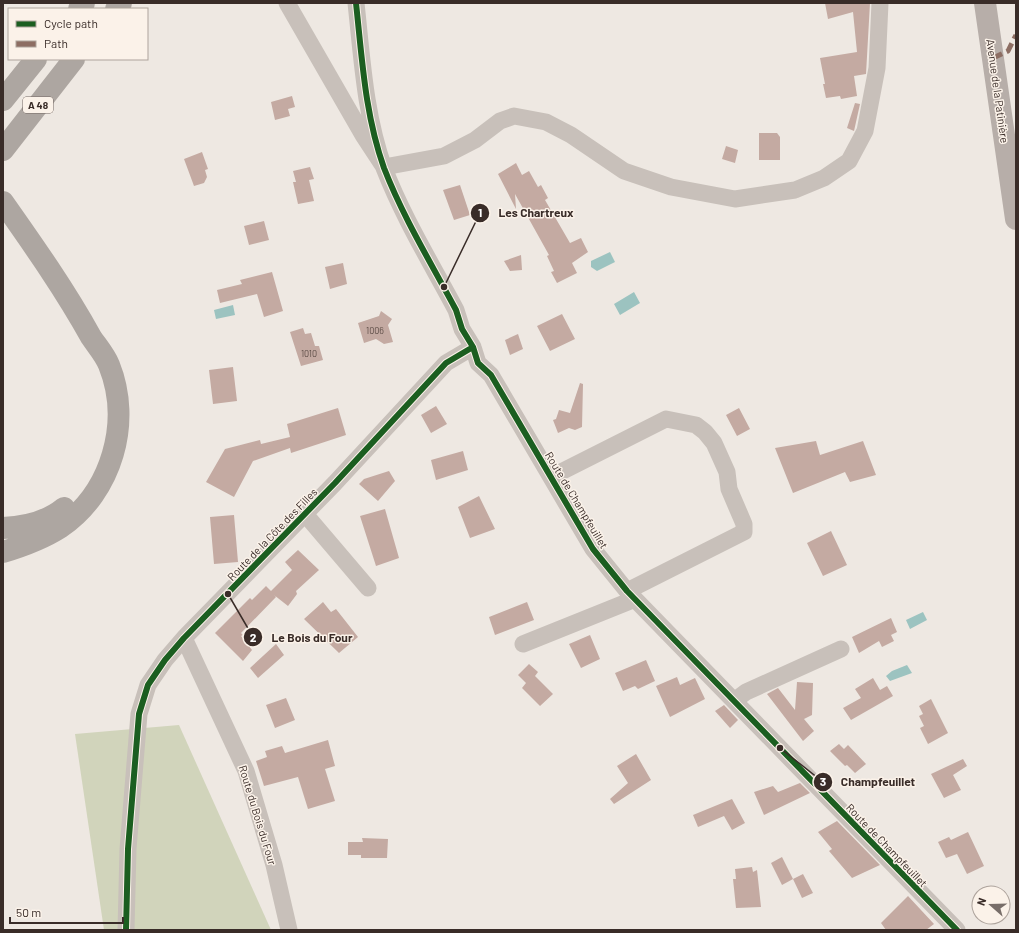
<svg xmlns="http://www.w3.org/2000/svg" width="1019" height="933" viewBox="0 0 1019 933" font-family="Barlow,sans-serif">
<style>
.green{fill:#d1d4bb}
.water{fill:#9cc3c0}
.building{fill:#c4aaa2}
.lines{fill:none;stroke-linecap:round;stroke-linejoin:round}
.minor{stroke:#c8c0ba;stroke-width:17}
.major{stroke:#b7aea9;stroke-width:22}
.highway{stroke:#ada6a1;stroke-width:22}
.quiet{stroke:#8d6e63;stroke-width:5;stroke-dasharray:10 5;stroke-linecap:butt}
.cycleway-casing{stroke:#fbf2e9;stroke-width:8}
.cycleway{stroke:#1b5e20;stroke-width:6}
.labels{text-anchor:middle;dominant-baseline:central;stroke-width:3;stroke-linejoin:round;paint-order:stroke}
.number-label{font-size:9px;fill:#5c4c46}
.shield{fill:#fbf2e9;stroke:#736762;stroke-width:1}
.shield-label{font-size:10px;font-weight:bold;fill:#392c28}
.street-label{font-size:11px;fill:#392c28;stroke:#fbf2e9}
.leader{fill:none;stroke:#392c28;stroke-width:1.5}
.callout-dot{fill:#392c28;stroke:#fbf2e9;stroke-width:1.5}
.mark-label{font-size:12px;text-anchor:middle;font-weight:bold;fill:#fff}
.callout-label{font-size:12px;text-anchor:middle;font-weight:bold;fill:#392c28;stroke:#fbf2e9;stroke-width:3;stroke-linejoin:round;paint-order:stroke}
</style>
<rect width="100%" height="100%" fill="#eee8e2"/>
<!-- green -->
<path class="green" d="M179 725 271 930H104L75 734Z"/>
<!-- water -->
<path class="water" d="M610 252 615 262 597 271 591 267V261Z
M634 292 640 303 620 315 614 304Z
M233 305 235 315 216 319 214 310Z
M923 612 927 620 910 629 906 620Z
M907 665 912 673 890 681 886 676 892 671Z"/>
<!-- building -->
<path class="building" d="M825 3H870L866 74 854 76 857 96 841 99 840 96 826 98 823 84H825L820 58 857 52 853 12 828 19Z
M292 96 295 107 288 109 290 116 275 120 271 102Z
M855 103 860 104 854 131 847 128Z
M759 133H777L780 137V160H759Z
M726 146 738 150 735 163 722 159Z
M202 152 208 169 205 170 207 177 204 183 194 186 184 159Z
M516 163 522 175 529 171 538 187 541 185 548 198 545 200 570 243 581 238 588 252 572 263 577 273 557 283 551 272 554 271 547 256 549 255 515 194 516 209 498 174Z
M310 167 314 179 309 180 314 201 298 204 293 182H296L293 171Z
M460 185 470 215 454 220 443 190Z
M264 221 269 240 249 245 244 226Z
M521 255 522 270 510 271 504 261Z
M343 263 347 284 330 289 325 267Z
M272 272 283 311 264 317 257 294 220 303 217 290 242 284 240 280Z
M381 311 392 319 388 325 393 342 384 344 376 339 364 343 358 323 379 316Z
M562 314 575 339 550 351 537 326Z
M303 328 305 334 311 333 315 346H319L323 360 301 366 290 332Z
M518 334 523 349 510 355 505 340Z
M233 367 237 401 213 404 209 370Z
M580 383 583 384 582 427 575 430 569 428 558 433 553 420 556 419 559 410 570 413Z
M436 406 447 424 431 433 421 415Z
M338 408 346 435 291 453 290 448 253 461 234 497 206 482 225 449 260 440 261 444 290 437 287 424Z
M739 408 750 429 737 436 726 415Z
M816 441 820 455 863 441 876 475 850 482 845 472 793 493 775 448Z
M463 451 468 470 436 480 431 460Z
M389 471 395 481 378 501 359 484 364 479Z
M479 496 495 529 470 538 458 507Z
M385 509 399 558 376 566 360 516Z
M234 515 238 562 214 564 210 517Z
M831 531 847 565 823 576 807 543Z
M298 550 319 570 296 591 297 594 288 606 274 595 276 597 241 633 243 635 241 636 252 650 243 661 215 633 250 598 252 600 266 586 271 591 292 570 285 562Z
M323 602 331 612 336 609 358 637 339 653 304 619Z
M527 602 534 620 495 635 489 617Z
M891 618 897 632 891 635 894 641 882 647 879 641 859 653 852 637Z
M590 635 600 659 581 668 569 644Z
M276 644 284 655 258 678 250 668Z
M646 660 655 681 638 689 635 686 623 691 615 673Z
M529 664 538 672 535 676 553 694 540 706 522 688 526 683 518 675Z
M677 677 680 685 695 678 705 699 670 717 656 686Z
M873 678 880 690 887 686 893 696 851 720 843 708 861 698 855 689Z
M797 682 813 683 812 715 804 719 814 731 803 741 767 694 778 688 795 710Z
M286 698 295 720 275 728 266 705Z
M931 699 948 733 928 744 920 728 924 726 919 716 923 714 919 706Z
M724 705 738 720 730 728 715 711Z
M328 740 335 766 325 769 335 801 308 809 298 777 264 786 256 761 267 757 265 751 282 746 285 753Z
M839 744 844 749 848 745 866 764 855 773 847 765 845 766 830 751Z
M636 754 651 780 614 804 610 799 628 783 617 766Z
M963 759 967 766 953 775 961 790 944 798 931 774Z
M800 783 810 793 764 815 754 792 773 786 778 792Z
M732 799 745 823 732 830 724 816 698 827 693 815Z
M837 821 880 865 852 878 829 851 832 849 818 832Z
M968 832 984 866 967 874 957 854 946 858 938 842 949 837 951 840Z
M362 838 388 839 387 858H361V855H348V842H363Z
M782 857 793 879 782 885 771 863Z
M752 867 753 872 757 870 761 907 736 908 733 879H736L735 869Z
M803 874 813 893 802 898 793 879Z
M908 896 934 924 926 930H886L881 923Z"/>
<g class="lines">
<!-- minor -->
<path class="minor" d="M287 3 363 135 384 167 444 156 475 140 500 121 514 116 546 122 571 135 624 171 671 187 735 199 795 190 824 178 849 161 865 131 877 68 880 3
M356 3C362 58 365 115 384 168 403 217 431 263 456 310L462 329 473 347 478 363 491 375 593 549 627 591 957 930
M551 477 666 419 696 425 705 432 714 443 727 472 729 489 744 524V532L627 591
M305 514 368 588
M184 638 246 771 274 865 289 930
M523 644 635 599
M734 701 746 692 841 649
M126 930 128 849 139 714 148 685 165 660 184 638 335 483 446 363 473 347"/>
<!-- major -->
<path class="major" d="M985 3 1016 219"/>
<!-- highway -->
<path class="highway" d="M79 9 84 3
M116 9 121 3
M3 100 36 59
M3 150 74 59
M3 202C34 246 65 290 91 337 97 346 105 355 109 365 132 422 112 492 61 527 44 538 23 546 3 552
M3 528C24 527 47 522 64 508"/>
<!-- quiet -->
<path class="quiet" d="M993 58 1008 51 1016 35"/>
<!-- cycleway casing -->
<g class="cycleway-casing">
<path id="cycleway" d="M356 3C362 58 365 115 384 168 403 217 431 263 456 310L462 329 473 347 478 363 491 375 593 549 627 591 957 930
M126 930 128 849 139 714 148 685 165 660 184 638 335 483 446 363 473 347"/>
</g>
<!-- cycleway -->
<use href="#cycleway" class="cycleway"/>
</g>
<g class="labels">
<!-- number labels -->
<g class="number-label">
<text x="375" y="330">1006</text>
<text x="309" y="353">1010</text>
</g>
<!-- shield labels -->
<rect class="shield" x="23" y="97" width="30" height="16" rx="3"/>
<g class="shield-label">
<text x="38" y="105">A 48</text>
</g>
<!-- street labels -->
<g class="street-label">
<text transform="translate(998 91) rotate(82)">Avenue de la Patinière</text>
<text transform="translate(577 500) rotate(59)">Route de Champfeuillet</text>
<text transform="translate(272 534) rotate(-46)">Route de la Côte des Filles</text>
<text transform="translate(258 815) rotate(73)">Route du Bois du Four</text>
<text transform="translate(887 845) rotate(46)">Route de Champfeuillet</text>
</g>
</g>
<!-- callouts -->
<path class="leader" d="M444 287L480 213M228 594L253 637M780 748L823 782"/>
<g class="callout-dot">
<circle cx="444" cy="287" r="4"/>
<circle cx="228" cy="594" r="4"/>
<circle cx="780" cy="748" r="4"/>
<circle cx="480" cy="213" r="10"/>
<circle cx="253" cy="637" r="10"/>
<circle cx="823" cy="782" r="10"/>
</g>
<g class="mark-label">
<text x="480" y="217">1</text>
<text x="253" y="642">2</text>
<text x="823" y="786">3</text>
</g>
<g class="callout-label">
<text x="536" y="217">Les Chartreux</text>
<text x="312" y="642">Le Bois du Four</text>
<text x="878" y="786">Champfeuillet</text>
</g>
<!-- border -->
<rect width="1019" height="933" fill="none" stroke="#392c28" stroke-width="8"/>
<!-- legend -->
<rect x="8" y="8" width="140" height="52" fill="#fbf2e9" stroke="#ada39c"/>
<rect x="16" y="21" width="20" height="6" fill="#1b5e20" stroke="#ada39c"/>
<text x="44" y="28" font-size="12" fill="#392c28">Cycle path</text>
<rect x="16" y="41" width="20" height="6" fill="#8d6e63" stroke="#ada39c"/>
<text x="44" y="48" font-size="12" fill="#392c28">Path</text>
<!-- north arrow -->
<g transform="translate(991 905) rotate(290)"><circle r="19" fill="#fbf2e9" stroke="#ada39c"/>
<path d="M0-3L7 15L0 10L-7 15Z" fill="#786e69"/>
<text y="-6" font-size="11" font-weight="bold" text-anchor="middle" fill="#392c28">N</text>
</g>
<!-- scale -->
<path d="M10 917v6h113v-6" fill="none" stroke="#392c28" stroke-width="2"/>
<text x="16" y="917" font-size="12" fill="#392c28" stroke="#fbf2e9" stroke-width="3" paint-order="stroke">50 m</text>
</svg>
